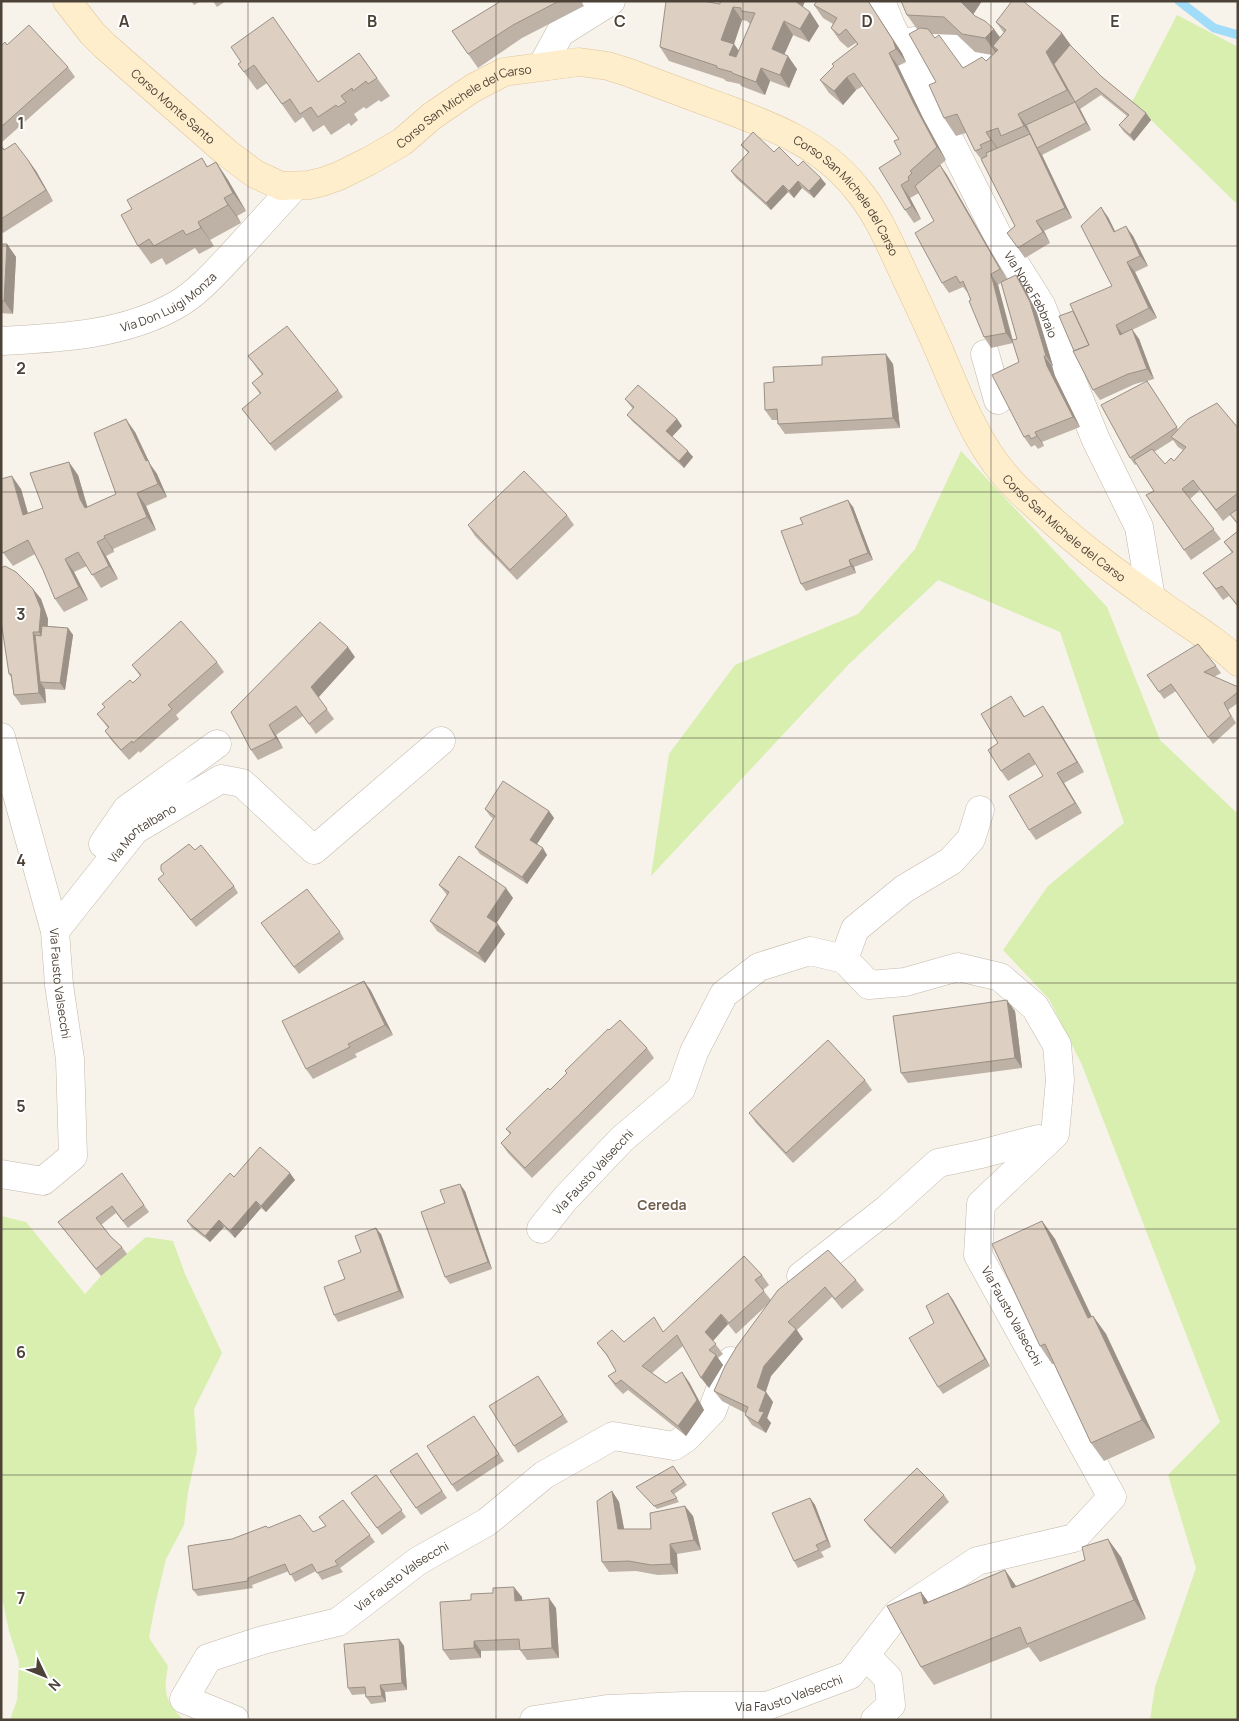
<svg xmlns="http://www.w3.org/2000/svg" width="1239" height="1721" viewBox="0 0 1239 1721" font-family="Manrope,sans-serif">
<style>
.green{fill:#d8efaf}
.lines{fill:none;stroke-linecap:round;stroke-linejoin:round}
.stream{stroke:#a1ddf9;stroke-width:9}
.street-casing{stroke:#c4b9ab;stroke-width:29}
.secondary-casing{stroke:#dfc597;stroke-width:29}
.street{stroke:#fff;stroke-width:28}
.secondary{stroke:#fec;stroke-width:28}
.wall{fill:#beb2a6;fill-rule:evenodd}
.shaded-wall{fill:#9b9187}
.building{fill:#ddcfc1;stroke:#9b9187;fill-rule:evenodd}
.grid{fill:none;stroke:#4c4237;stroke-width:1;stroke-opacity:0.55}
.labels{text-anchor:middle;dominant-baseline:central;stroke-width:4;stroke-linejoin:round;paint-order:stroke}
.street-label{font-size:12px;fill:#4c4237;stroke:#fff}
.neighbourhood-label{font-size:14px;font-weight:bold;fill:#705f4d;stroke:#fff}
.grid-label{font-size:16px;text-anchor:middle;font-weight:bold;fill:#4c4237;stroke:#fff;stroke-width:4;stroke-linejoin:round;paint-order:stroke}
</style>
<rect width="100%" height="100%" fill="#f7f2ea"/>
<!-- green -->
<path class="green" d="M1177 15 1238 47V205L1151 120 1131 104Z
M961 451 1107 607 1160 740 1238 814V1720H1150L1155 1687 1196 1568 1168 1475 1220 1422 1082 1065 1049 999 1003 950 1048 886 1124 823 1060 632 938 580 848 665 651 876 669 754 735 665 858 614 915 549Z
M1 1216 26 1222 85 1294 101 1276 146 1237 173 1241 185 1274 222 1353 194 1409 197 1451 188 1492 184 1525 166 1559 155 1605 149 1638 168 1666C163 1694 165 1699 183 1720H10L17 1700 19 1662 9 1631 1 1593Z"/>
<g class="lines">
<!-- stream -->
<path class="stream" d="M1179 1 1214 28 1238 35"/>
<!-- street casing -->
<g class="street-casing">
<g id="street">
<path id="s1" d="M881 1 891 26 924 89 999 238 1041 305 1096 440 1139 527 1151 598"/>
<path d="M908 42 921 40 937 41 952 45 966 56 994 66 1007 54"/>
<path d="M542 66 560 33 611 1"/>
<path id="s2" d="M1 341C61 338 125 335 178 304 197 293 216 272 231 256 252 233 274 209 295 186"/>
<path d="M985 354 998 400"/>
<path id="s3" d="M1 737 55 931 59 985 70 1059 73 1156 43 1181 1 1174"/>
<path d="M103 844 127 809 217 744"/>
<path id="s4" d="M55 931 135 830 221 779 242 783 314 850 441 741"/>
<path d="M844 959 855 929 904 889 951 861 971 839 980 810"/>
<path d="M801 1276 887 1209 938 1163 981 1154 1038 1139 1046 1142"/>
<path d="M865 1655 888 1678 891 1705 875 1720"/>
<path id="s5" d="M235 1720 184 1699 208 1658 263 1640 338 1622 418 1561 487 1522 544 1475 613 1436 674 1446 686 1438 712 1411 731 1361"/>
<path id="s6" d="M534 1720 607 1709 685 1706H767L850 1675 897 1614 977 1561 1074 1538 1112 1497 978 1255 981 1204 1055 1134 1060 1080 1057 1045 1035 1007 1000 977 958 967 905 982 869 985 844 959 810 951 759 967 724 994 694 1052 681 1089 622 1139 565 1199 541 1229"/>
</g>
</g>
<!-- secondary casing -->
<g class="secondary-casing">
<g id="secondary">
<path id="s7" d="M67 1 92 33 105 46 227 153 255 174 281 186 309 185 322 182 339 176 369 161 402 142 432 116 473 88 504 72 579 62 608 66 630 73C661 85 691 96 721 107 772 126 821 144 856 188 874 209 886 235 898 261 910 287 923 314 935 341 954 384 973 438 1004 474 1016 489 1031 501 1045 514 1083 549 1125 579 1167 609 1191 626 1217 641 1238 662"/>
</g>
</g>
<!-- street -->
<use href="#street" class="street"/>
<!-- secondary -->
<use href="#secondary" class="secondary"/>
</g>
<!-- wall -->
<path class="wall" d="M191 1H201L194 5Z
M213 1H226L217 7Z
M501 1H581L584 6 522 38 478 68 452 31Z
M720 1H805L803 7 810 12 819 26 809 42 793 35 784 54 797 69 789 88 770 81 765 95 741 86 740 84 726 81 724 79 669 61 660 47 720 4ZM742 20 747 21 750 24 739 51 734 44Z
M868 1 902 53 906 62 898 66 923 118 946 160 940 165 947 175 1007 279 1023 285 1037 313 1053 366H1052L1055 376 1080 427 1042 442 1044 446 1038 449 1035 445 1031 447 1024 437 1019 362 1013 343 991 348 984 337 968 293 963 287 949 293 942 283 934 221 917 190 919 193 910 198 921 219 914 223 905 210 879 168 901 154 899 139 863 86 856 90 843 105 829 93 820 80 857 44 856 43 848 48 840 41 831 28 833 24 823 18 814 5ZM1001 283 1017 339 1013 340 998 285Z
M973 14 1000 37 1004 33 996 22 1062 33 1071 46 1102 77 1146 113 1151 120 1134 141 1124 132 1119 125 1127 116 1101 95 1080 109 1091 130 1042 155 1072 218 1044 231 1050 243 1025 258 1007 233 1015 226 981 159 975 151 966 133 956 136 944 118 936 82 917 29 907 15ZM931 34 957 35 975 52 992 55 986 61 963 68Z
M7 45 68 67 75 77 1 143V46Z
M231 47 318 82 359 53 390 96 381 102 379 100 366 109 364 107 354 114 358 120 351 126 349 123 331 135 324 125 313 132 303 117 295 123 267 83 257 90 238 64 241 62Z
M1 145 5 150 28 160 36 171 53 201 3 233 1 231Z
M741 145 774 152 798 166 826 184 814 198 802 188 794 198 788 192 771 210 736 178 731 171 748 153Z
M202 158 208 167 216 162 228 180 246 211 237 216 241 223 210 240 214 246 199 254 195 248 166 265 162 258 151 264 138 246 132 209Z
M1108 217 1115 232 1133 236 1148 266 1135 272 1157 318 1132 330 1139 339 1154 379 1147 381 1178 429 1238 428V525L1230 515 1223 521 1200 490 1190 499 1221 539 1191 560 1146 495 1154 491 1137 464 1135 465 1130 458 1146 381 1135 384 1100 400 1093 390 1074 351 1073 311 1112 286ZM1173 440 1178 447 1183 450 1174 461 1165 464 1154 452Z
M1 244H7L16 257 13 314 1 313Z
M248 356 338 390 343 397 275 451 242 409 260 394 252 383 262 375Z
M893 364 900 428 785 434 778 424 777 420H772L765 410 774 382Z
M625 399 677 419 682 426 672 436 693 457 684 468 632 421 627 415 633 409Z
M135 432 150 464 157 474 167 497 146 506 156 530 113 549 114 552 106 556 118 579 101 588 87 566 74 572 88 600 64 612 55 599 43 570 35 554 13 566 1 550 21 489 28 513 43 508 78 475 87 507 116 494Z
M853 507 873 560 854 567 856 573 806 591 801 584Z
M567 515 574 525 517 580 475 536 468 525Z
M1238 531V607L1229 596 1223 600 1203 573 1232 553 1224 542Z
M33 589 41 599 48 619V626L68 628 73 635 65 690 45 689 46 703 21 705 14 695 11 677 9 674Z
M355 657 318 697 334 719 316 734 303 716 276 735 283 748 258 760 251 750 231 712Z
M217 662 224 672 176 715 179 719 140 753 139 751 129 760 112 741 105 731 108 728 97 714 140 676 132 665Z
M1216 666 1221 673 1214 677 1238 687V703L1228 710 1236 723 1213 744 1176 691 1164 699 1147 675Z
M1018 706 1025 717 1050 716 1084 772 1064 783 1082 813 1036 840 1029 830 1043 776 1036 764 1008 781 1001 771Z
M485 809 549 811 554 818 537 844 547 855 527 884 480 854 475 847 494 819 490 816Z
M195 850 234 886 238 893 196 927 158 879 164 874 161 870Z
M439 885 513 898 496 923 505 934 485 963 437 931 430 921 447 895Z
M266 930 340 932 344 939 299 974Z
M364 981 371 991 393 1035 355 1054 357 1057 313 1079 306 1069Z
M1015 1011 1022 1068 908 1083 901 1073Z
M609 1030 647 1048 654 1058 532 1178 508 1153 501 1143 510 1134 506 1129 558 1082Z
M865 1080 872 1090 793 1163 756 1123 749 1113Z
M122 1173 149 1212 128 1228 116 1213 101 1225 111 1237 122 1247 127 1254 101 1276 58 1222Z
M234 1177 295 1180 266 1212 261 1208 235 1238 224 1227 210 1242 192 1228 187 1221Z
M465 1191 492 1269 450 1284 445 1277V1203Z
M1042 1221 1055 1239 1091 1316H1093L1106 1334 1155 1438 1104 1461 1091 1443 1054 1364H1052L1040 1346Z
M381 1234 404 1298 338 1322 334 1315 345 1279 361 1252Z
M762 1275 769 1285 763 1290 771 1300 778 1290 856 1280 864 1290 842 1309 832 1297 797 1330 803 1339 771 1376 766 1392 773 1402 767 1418 771 1423 766 1433 752 1425 745 1415V1413L722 1401 714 1391 768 1304 736 1334 728 1324 713 1341 723 1354 718 1358 723 1365 709 1388 683 1346 652 1373 666 1383 689 1382 704 1410 686 1436 628 1390 623 1394 615 1386 608 1376 616 1371 610 1360 597 1343 624 1342 664 1332Z
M948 1293 953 1300 990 1366 943 1394 938 1387 934 1323Z
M538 1376 568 1422 518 1453 514 1446Z
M474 1416 504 1461 457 1492 452 1485Z
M417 1453 447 1498 421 1515 390 1471Z
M673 1466 687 1485 674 1494 679 1502 657 1509 636 1487Z
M376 1475 406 1517 382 1535 351 1493Z
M612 1491 619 1502 624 1529H651L693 1516 701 1550 677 1554 678 1574 658 1575 636 1571 609 1572 602 1562Z
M944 1495 949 1502 895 1554 869 1527 864 1520Z
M810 1498 815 1505 831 1547 821 1552 824 1557 798 1568 794 1561Z
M343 1500 375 1542 340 1568 343 1572 322 1580 316 1571 295 1582 289 1571 252 1585 253 1588 198 1596 193 1590 232 1539 268 1528 313 1532 326 1526 319 1517Z
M1121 1557 1146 1619 1040 1662 1029 1647 934 1685 921 1667V1592L928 1602 1005 1570 1016 1586Z
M522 1597V1600L556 1608 559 1658 527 1660 520 1650 481 1651V1658L450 1660 443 1650Z
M399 1639 404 1646 407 1690 385 1692 386 1702 371 1704 366 1697 365 1694 352 1695 348 1688Z"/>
<!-- shaded-wall -->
<path class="shaded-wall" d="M793 1H805L800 12Z
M868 1 902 53 906 62 896 49Z
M959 1H982L971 18Z
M733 7 742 20 734 44 743 57 739 68 729 55 721 40Z
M810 12 819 26 809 42 800 29Z
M784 21 793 35 781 62 772 49Z
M994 29 1007 47 998 50 993 46 1000 55 998 56 985 38Z
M1062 33 1075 51V102L1067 90 1046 52Z
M889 53 898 66 923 118 946 160 937 147 914 104Z
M788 56 797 69 789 88 780 75Z
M761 68 770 81 765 95 756 82Z
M847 77 856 90 843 105 834 91Z
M1075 102 1080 109 1091 130 1086 123Z
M1146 113 1151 120 1134 141 1130 135Z
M1018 114 1031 132 1037 148 1042 155 1072 218 1065 208 1030 134 1024 126Z
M986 132 999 150 1004 159 991 140Z
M28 160 36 171 53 201 46 190Z
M216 162 228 180 246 211 233 193Z
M940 165 947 175 1007 280 1000 269Z
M821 178 826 184 814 198 809 191Z
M798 181 802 188 794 198 789 191Z
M783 185 788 192 771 210 766 203Z
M901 185 910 198 921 219 912 206Z
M224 198 237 216 241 223 228 205Z
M1101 207 1108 217 1121 243 1114 232Z
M1036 221 1044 231 1050 243Z
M198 222 214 246 201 228Z
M1126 226 1133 236 1148 266 1140 256Z
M7 244 16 257 13 314 4 301Z
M1127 262 1135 272 1157 318 1149 308Z
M991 274 998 285 1013 343 1006 333Z
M1016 275 1023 285 1037 313 1053 366 1046 356Z
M1116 325 1123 335H1120Z
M1132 329 1139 339 1154 379 1147 369Z
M886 354 893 364 900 428 893 418Z
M1044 356 1052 366 1055 376 1080 427 1073 417 1047 366Z
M126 419 135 432 150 464 157 474 167 497 158 484Z
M677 419 682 426 671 438 666 431Z
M1035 432 1042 442 1044 446 1037 436Z
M688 451 693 457 684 468 679 461Z
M69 462 78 475 89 512 85 508 80 499Z
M12 476 21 489 32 528 23 515Z
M137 493 146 506 156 530 147 517Z
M848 500 853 507 873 560 868 553Z
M104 536 113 549 114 552 105 538Z
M97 542 106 556 118 579 109 566Z
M65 559 74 572 88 600 79 587Z
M849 560 854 567 856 573 851 566Z
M33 589 41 599 48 619 46 643 39 632Z
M68 628 73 635 65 690 60 683Z
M33 632 40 642V682L45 689 46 703 39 693Z
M348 647 355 657 318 698 311 687Z
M1043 706 1050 716 1084 772 1077 762Z
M269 725 276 735 283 748 276 738Z
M1057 773 1064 783 1082 813 1075 803Z
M549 811 554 818 535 847 530 840Z
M543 848 547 855 527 884 522 877Z
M506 888 513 898 494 927 487 917Z
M498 924 505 934 485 963 478 953Z
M364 981 371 991 393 1035 385 1025Z
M1007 1000 1015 1011 1022 1068 1015 1058Z
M290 1173 295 1180 266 1212 261 1206Z
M460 1184 465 1191 492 1269 488 1262Z
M256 1201 261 1208 235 1238 230 1231Z
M219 1220 224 1227 210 1242 205 1236Z
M1042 1221 1055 1239 1101 1336 1088 1318Z
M376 1228 381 1234 404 1298 399 1291Z
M948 1293 953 1300 990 1366 985 1359Z
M721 1314 728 1324 712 1342 705 1332Z
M1093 1316 1106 1334 1155 1438 1142 1420Z
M796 1329 803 1339 771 1376 764 1396 766 1392 773 1402 767 1418 771 1423 766 1433 758 1423 757 1387 764 1366Z
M716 1355 723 1365 709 1388 701 1378Z
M682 1372 689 1382 704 1410 686 1436 678 1426Z
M612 1491 619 1502 626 1539 618 1529Z
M810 1498 815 1505 831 1547 827 1540Z
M685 1506 693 1516 701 1550 694 1540Z
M1108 1539 1121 1557 1146 1619 1134 1600Z
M670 1544 677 1554 678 1574 671 1564Z
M1005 1570 1018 1589 1012 1588Z
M514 1587 522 1597 523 1611 515 1601Z
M921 1592 934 1610 924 1604Z
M549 1598 556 1608 559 1658 552 1648Z
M399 1639 404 1646 407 1690 402 1683Z
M474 1641 481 1651V1658L474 1648Z
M380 1685 385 1692 386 1702 382 1696Z"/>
<!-- building -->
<path class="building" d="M501 1H559L513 25 468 54 452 31Z
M666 1H703L720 4V1H795L810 12 800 29 784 21 772 49 788 56 780 75 761 68 756 82 732 73V72L717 68V66L660 47ZM733 7 741 8V11L755 13 736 57 729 55 734 44 721 40Z
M817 1H868L893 40 896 49 889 53 914 104 937 147 910 171 912 173 908 177 909 180 901 185 912 206 905 210 879 168 901 154 894 141 899 139 854 73 847 77 834 91 820 80 834 66 832 64 858 44 846 29 839 35 831 28 837 18 814 5Z
M901 1H960L975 16 985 21 994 29 985 38 962 34 944 17 907 15Z
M1012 1H1023L1062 33 1046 52 1067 90 1018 114 1024 126 1001 136 998 128 986 132 991 140 980 145 982 148 975 151 957 114 944 118 929 85 936 82 909 34 920 28 928 29 935 38 939 35 963 68 982 57 986 61 998 50 993 46 1006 30 996 22Z
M273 17 318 82 359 53 377 78 368 84 366 81 353 91 352 88 341 96 346 102 338 107 336 105 318 117 311 107 300 114 290 99 282 104 254 65 244 72 238 64 241 62 231 47Z
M29 25 68 67 1 127V46L5 42 7 45Z
M1070 45 1102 77 1146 113 1130 135 1119 125 1129 115 1096 88 1075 102 1054 64Z
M1075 102 1086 123 1037 148 1026 125Z
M753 132 774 152 779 147 798 166 803 161 821 178 809 191 798 181 789 191 783 185 766 203 731 171 749 152 741 145Z
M1030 134 1065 208 1036 221 1043 232 1018 248 1007 233 1015 226 981 159 987 156 986 153Z
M15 143 28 160 46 190 1 219V146L4 150Z
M202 158 207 167 216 162 233 193 224 198 228 205 198 222 201 228 186 235 183 230 154 246 149 239 138 246 121 215 132 209 127 200Z
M940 165 1000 269 991 274 1006 333 984 337 969 301 971 300 963 281 960 283 956 276 942 283 915 233 934 221 915 186Z
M1101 207 1114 232 1126 226 1140 256 1127 262 1149 308 1116 325 1120 335 1132 329 1147 369 1128 374 1093 390 1073 351 1089 345 1070 304 1112 286 1081 226Z
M1 244H7L4 301H1Z
M1016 275 1030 302 1046 356H1044L1047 366 1073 417 1035 432 1037 436 1031 439 1029 435 1024 437 992 375 1019 362 1012 340 1017 339 1001 282Z
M1073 311 1089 345 1074 351 1059 316Z
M287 326 338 390 270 444 242 409 261 393 252 383 263 374 248 356Z
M886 354 893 418 778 424 777 409 765 410 764 383 774 382 773 367 822 365V357Z
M1147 381 1177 427 1130 458 1101 405Z
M638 385 677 419 666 431 688 451 679 461 627 415 634 407 625 399Z
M1217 403 1238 428V493L1216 510 1193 480 1182 489 1214 529 1184 550 1146 495 1154 491 1134 460 1152 449 1165 464 1171 458 1174 461 1186 447 1171 437 1188 419Z
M126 419 146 461 148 460 158 484 137 493 147 517 104 536 105 538 97 542 109 566 92 575 78 552 65 559 79 587 55 599 43 570 28 540 3 553 1 550V479L12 476 23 515 43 508 30 473 69 462 80 499 85 508 116 494 94 433Z
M524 471 567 515 510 570 468 525Z
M848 500 868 553 849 560 851 566 801 584 781 531 803 524 800 518Z
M1238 509V524L1230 514Z
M1238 531V606L1222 586 1216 589 1203 573 1233 552 1224 542Z
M5 566 16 572 33 589 41 609 39 632H33L39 693 14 695 11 674H9L1 621V568Z
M181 621 217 662 168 705 172 709 133 743 132 741 121 750 105 731 109 727 97 714 105 707 102 704 130 680 133 683 141 675 132 665Z
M320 622 348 647 311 687 327 709 309 724 296 706 269 725 276 738 251 750 231 712Z
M42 626 68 628 60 683 40 682 35 635 41 636Z
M1198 644 1216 666 1204 672 1238 687V692L1224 703 1231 716 1208 737 1171 684 1159 692 1147 675Z
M1011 696 1024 717 1043 706 1077 762 1057 773 1075 803 1029 830 1009 796 1043 776 1029 753 1001 771 988 750 998 743 981 714Z
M503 781 549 811 530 840 543 848 522 877 475 847 495 816 485 809Z
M189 844 195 850 201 845 234 886 191 920 158 879 164 874 161 870V865Z
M459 856 506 888 487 917 498 924 478 953 430 921 449 892 439 885Z
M307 889 340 932 294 967 261 923Z
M364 981 385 1025 348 1044 350 1047 306 1069 282 1021Z
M1007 1000 1015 1058 901 1073 893 1016Z
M620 1020 647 1048 525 1168 501 1143 511 1133 506 1129 548 1088 550 1090 567 1073 565 1071 608 1029 609 1030Z
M828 1040 865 1080 786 1153 749 1113Z
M260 1147 290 1173 261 1206 256 1201 230 1231 219 1220 205 1236 187 1221 230 1173 234 1177Z
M122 1173 144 1205 123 1221 112 1206 96 1218 111 1237 122 1247 96 1269 58 1222Z
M460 1184 488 1262 445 1277 421 1212 445 1203 440 1190Z
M1042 1221 1088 1318 1093 1316 1142 1420 1091 1443 1045 1344 1040 1346 992 1244Z
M376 1228 399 1291 334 1315 324 1287 345 1279 338 1261 361 1252 355 1236Z
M828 1250 856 1280 835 1299 825 1287 788 1322 796 1329 764 1366 757 1387 766 1392 759 1411 764 1412 758 1423 745 1415 748 1407 714 1391 725 1366 737 1346 778 1290Z
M744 1256 762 1275 755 1280 764 1291 729 1323 721 1314 705 1332 716 1344 709 1350 716 1355 701 1378 677 1335 642 1366 666 1383 682 1372 697 1400 678 1426 621 1380 616 1384 608 1376 616 1371 607 1355 597 1343 612 1330 624 1342 654 1317 663 1332Z
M948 1293 985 1359 938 1387 909 1338 934 1323 926 1306Z
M538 1376 563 1415 514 1446 489 1406Z
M474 1416 499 1454 452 1485 427 1446Z
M417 1453 442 1491 416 1508 390 1471Z
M673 1466 684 1482 671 1491 677 1498 654 1506 636 1487Z
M917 1468 944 1495 891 1548 864 1520Z
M376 1475 402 1510 377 1528 351 1493Z
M612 1491 618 1529H651L650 1513 685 1506 694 1540 670 1544 671 1564 651 1565 629 1561 602 1562 597 1501Z
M810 1498 827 1540 816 1545 819 1550 794 1561 772 1513Z
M343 1500 370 1535 335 1561 338 1565 317 1573 312 1564 290 1575 285 1564 248 1578V1581L193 1590 188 1546 232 1539 266 1526 268 1528 300 1515 313 1532 326 1526 319 1517Z
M1108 1539 1134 1600 1027 1644 1020 1627 921 1667 887 1606 921 1592 924 1604 1005 1570 1012 1588 1085 1560 1082 1547Z
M514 1587 515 1601 549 1598 552 1648 520 1650 519 1639 474 1641V1648L443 1650 440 1602 471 1600V1594L493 1593V1588Z
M399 1639 402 1683 380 1685 382 1696 366 1697 365 1687 348 1688 344 1644Z"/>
<!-- grid -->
<path class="grid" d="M248 1V1720M496 1V1720M743 1V1720M991 1V1720M1 246H1238M1 492H1238M1 738H1238M1 983H1238M1 1229H1238M1 1475H1238"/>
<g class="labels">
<!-- street labels -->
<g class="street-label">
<text stroke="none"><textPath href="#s7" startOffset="150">Corso Monte Santo</textPath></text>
<text stroke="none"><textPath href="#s7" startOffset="489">Corso San Michele del Carso</textPath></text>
<text stroke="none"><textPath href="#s7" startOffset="924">Corso San Michele del Carso</textPath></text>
<text stroke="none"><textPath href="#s1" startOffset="330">Via Nove Febbraio</textPath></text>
<text stroke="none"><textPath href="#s2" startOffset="175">Via Don Luigi Monza</textPath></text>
<text stroke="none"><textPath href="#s7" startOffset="1329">Corso San Michele del Carso</textPath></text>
<text stroke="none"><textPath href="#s4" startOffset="132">Via Montalbano</textPath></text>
<text stroke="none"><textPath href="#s3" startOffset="254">Via Fausto Valsecchi</textPath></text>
<text transform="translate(593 1172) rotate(-47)">Via Fausto Valsecchi</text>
<text transform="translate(1012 1316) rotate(61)">Via Fausto Valsecchi</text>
<text stroke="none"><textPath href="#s5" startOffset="316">Via Fausto Valsecchi</textPath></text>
<text stroke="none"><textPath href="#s6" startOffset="258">Via Fausto Valsecchi</textPath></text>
</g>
<!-- neighbourhood labels -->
<g class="neighbourhood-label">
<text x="662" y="1204">Cereda</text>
</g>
</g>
<g class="grid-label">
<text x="124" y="27">A</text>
<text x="372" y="27">B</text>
<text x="620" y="27">C</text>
<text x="867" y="27">D</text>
<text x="1115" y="27">E</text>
<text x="21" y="129">1</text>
<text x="21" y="374">2</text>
<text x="21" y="620">3</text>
<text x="21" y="866">4</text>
<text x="21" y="1112">5</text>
<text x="21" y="1358">6</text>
<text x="21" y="1604">7</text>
</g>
<!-- border -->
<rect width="1239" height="1721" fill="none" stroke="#4c4237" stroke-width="5"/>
<!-- north arrow -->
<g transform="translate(45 1676) rotate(133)" stroke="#ffffff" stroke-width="4" paint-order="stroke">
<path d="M0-4L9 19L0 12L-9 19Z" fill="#4c4237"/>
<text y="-8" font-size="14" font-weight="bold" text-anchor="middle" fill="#4c4237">N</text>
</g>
</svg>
